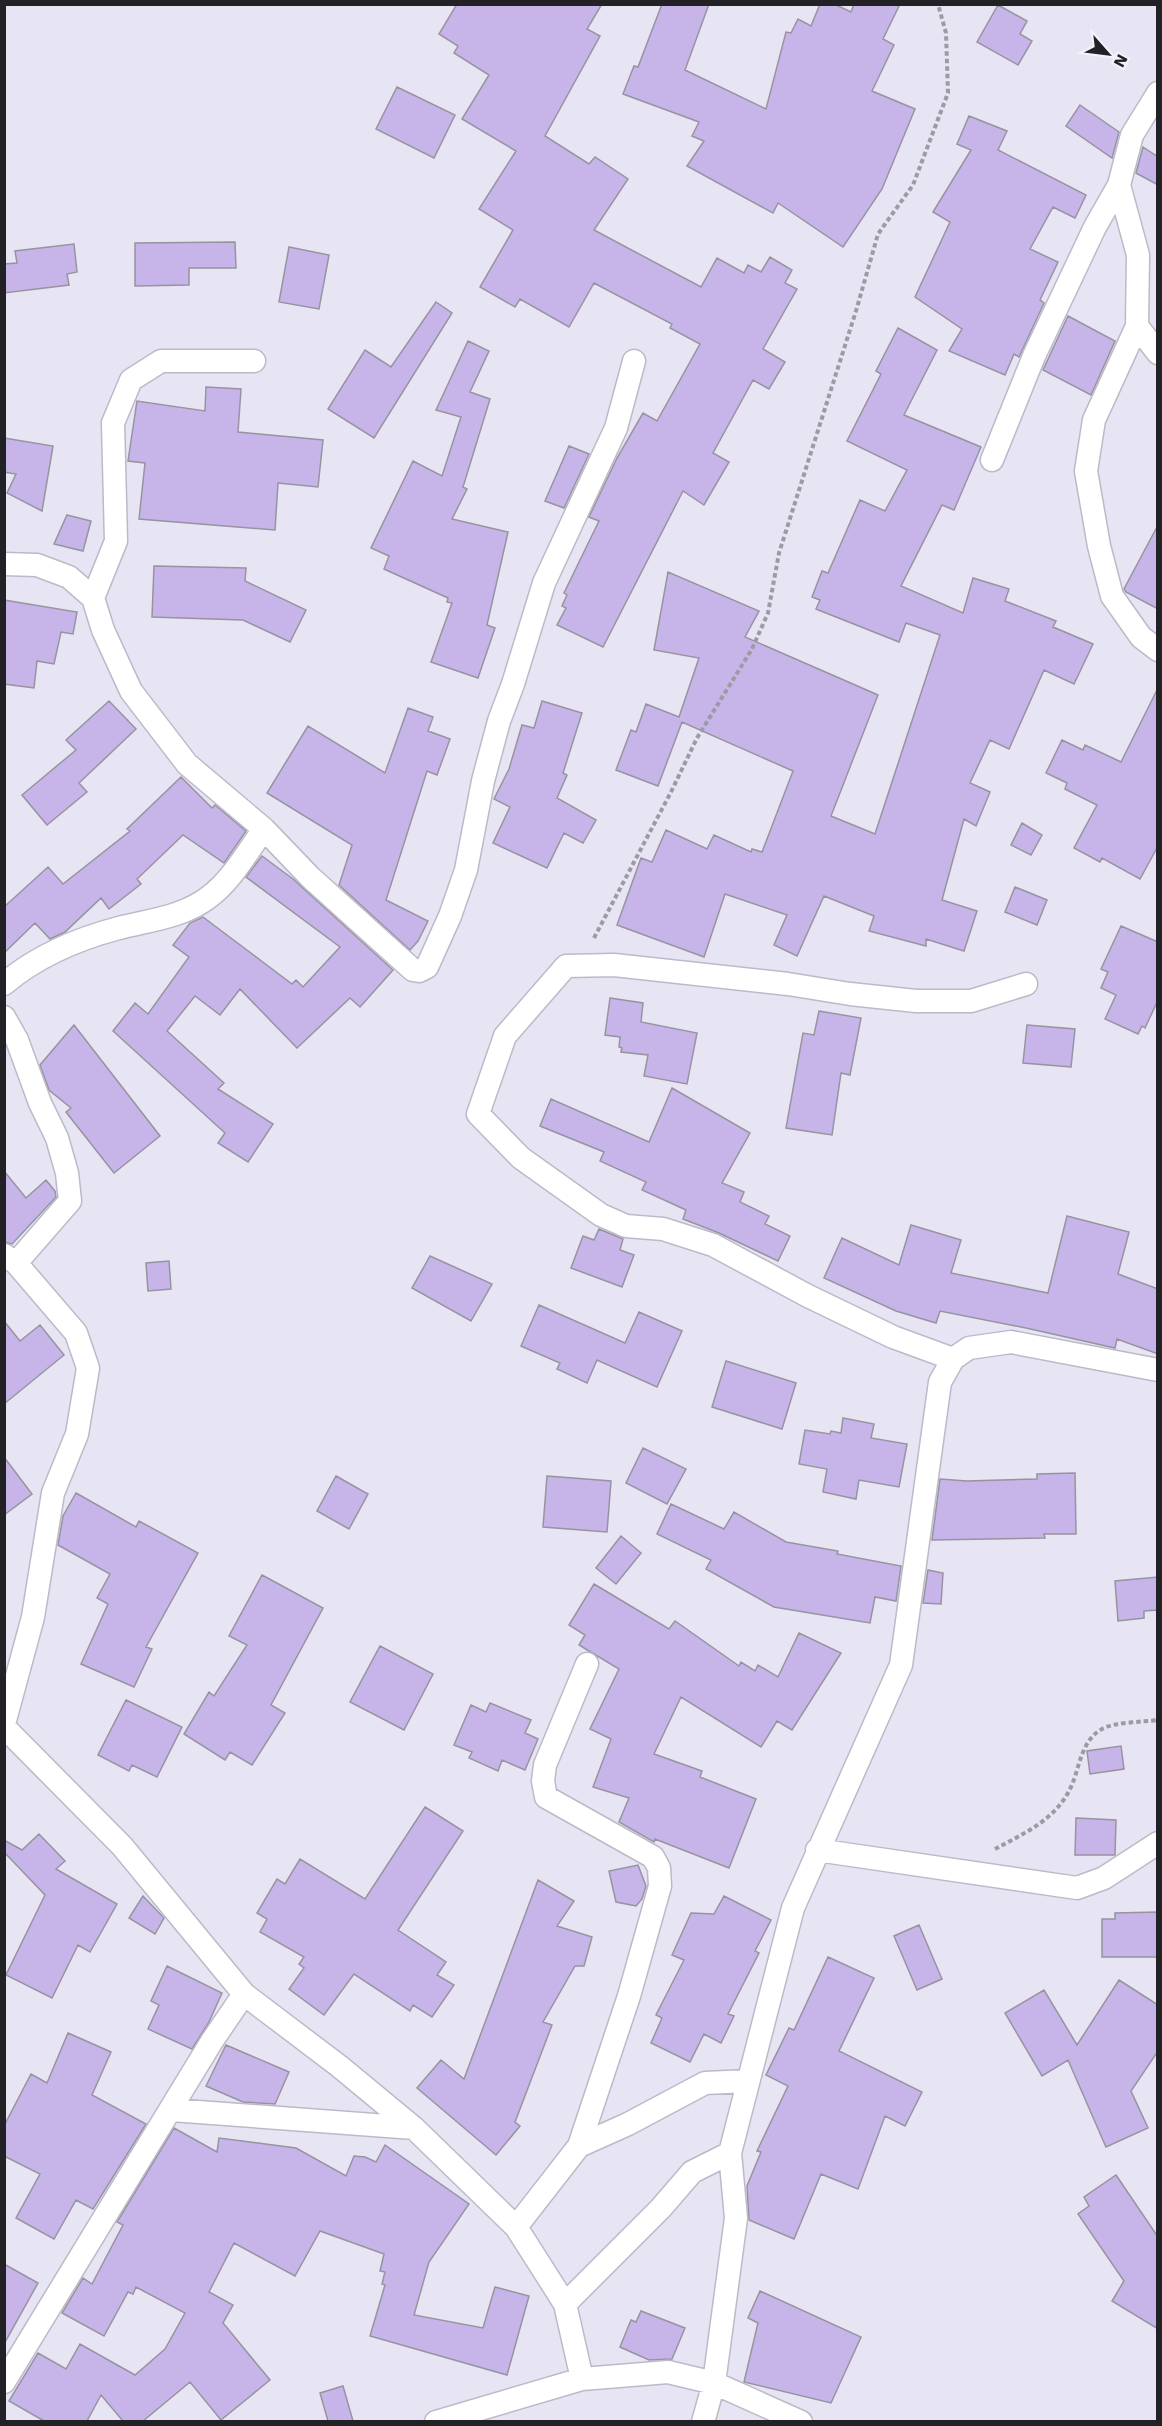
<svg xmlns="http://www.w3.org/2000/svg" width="1162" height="2426" viewBox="0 0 1162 2426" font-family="'Work Sans',sans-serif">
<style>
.building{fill:#c7b5ea;stroke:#9793a0;stroke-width:1.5}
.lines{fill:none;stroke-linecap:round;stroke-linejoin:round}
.minor-casing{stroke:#bcbac8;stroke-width:25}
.path{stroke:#9c9aa5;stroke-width:4;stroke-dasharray:4.5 3;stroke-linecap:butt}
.minor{stroke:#fff;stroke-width:22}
</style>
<rect width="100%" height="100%" fill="#e7e4f3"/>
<!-- building -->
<path class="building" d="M457 4H602L587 29 600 36 545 136 589 164 595 157 628 179 594 230 701 287 717 258 744 273 748 265 761 272 770 257 792 270 785 283 797 289 763 349 785 362 769 389 753 380 713 453 729 462 704 505 683 491 603 647 557 625 566 608 562 606 567 595 564 593 599 521 589 517 617 458 643 413 657 421 700 344 670 328 672 324 594 283 569 327 520 299 515 307 480 287 513 230 479 209 516 151 462 119 489 75 454 53 458 46 439 34Z
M662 4H709L685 70 766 109 786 32 791 33 798 19 811 26 820 4H834L851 12 854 4H900L883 39 894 45 872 91 915 109 882 189 843 247 778 203 773 213 687 166 704 141 692 136 699 122 623 94 634 66 638 67Z
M998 5 1027 21 1020 34 1032 41 1018 65 977 42Z
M397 87 455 115 434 158 376 129Z
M1080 105 1119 132 1112 158 1066 126Z
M969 116 1007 131 998 150 1086 195 1075 218 1053 207 1030 249 1058 262 1040 300 1044 303 1019 357 1014 354 1005 375 949 351 962 329 915 297 950 222 933 212 971 150 957 144Z
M1143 147 1158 157V185L1136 173Z
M235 242 236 268H189V285L135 286V243Z
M74 244 77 272 67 274 69 285 4 293V264L17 263 15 251Z
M289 247 329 255 319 309 279 302Z
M436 302 452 313 374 438 328 409 365 350 391 367Z
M1068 316 1115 341 1091 395 1043 370Z
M898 328 937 350 904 415 981 447 954 510 942 505 901 586 963 613 973 578 1009 589 1005 601 1056 621 1053 627 1093 644 1074 684 1044 670 1009 749 990 740 970 783 990 792 976 826 964 819 942 900 977 911 964 951 926 939V946L869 931 874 916 824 896 797 956 774 945 787 915 725 894 704 957 617 925 641 858 652 862 666 830 707 849 714 835 751 852 752 849 762 852 793 771 682 722 658 786 616 770 631 730 636 732 646 704 679 717 699 658 654 650 668 572 759 611 745 637 878 695 831 816 875 834 940 635 906 623 899 642 816 609 820 600 812 597 822 571 828 573 860 500 885 511 907 470 847 441 881 374 876 371Z
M468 341 489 351 470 392 490 399 463 487 467 489 452 519 508 532 487 625 495 628 478 678 431 662 452 603 447 602 448 598 384 569 389 556 371 548 413 461 442 476 461 417 436 410Z
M206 387 241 389 238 432 323 440 318 487 278 483 275 530 139 519 145 463 128 461 137 401 205 411Z
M4 438 53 446 42 511 7 493 16 474 4 472Z
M569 446 589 454 564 508 545 501Z
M67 515 91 521 83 551 54 544Z
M1158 525V609L1126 592 1124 589Z
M154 566 246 568 245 581 306 610 290 642 243 620 152 617Z
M4 600 77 612 73 634 61 632 54 664 37 661 34 688 4 684Z
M1158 688V846L1140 879 1102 858 1100 862 1074 848 1097 805 1065 789 1067 783 1046 773 1062 740 1083 750 1085 745 1121 762Z
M109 701 136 729 79 783 87 792 47 825 22 795 76 750 66 740Z
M542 701 582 713 563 773 567 775 557 798 596 820 583 843 564 833 547 868 493 843 510 807 494 799 509 769 522 725 534 728Z
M408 708 433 717 428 731 450 739 437 775 427 771 386 900 428 921 418 941 410 950 339 885 352 845 267 793 308 726 385 773Z
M181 777 212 808 215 805 246 831 224 863 183 835 137 879 141 884 109 909 101 898 65 932 50 939 35 923 4 953V907L48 867 63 884 130 831 127 829Z
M1022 823 1042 835 1031 855 1011 845Z
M262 856 293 879 393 970 360 1007 350 998 297 1048 240 989 220 1015 195 996 167 1031 224 1083 218 1089 273 1124 248 1162 218 1143 225 1133 113 1031 135 1003 148 1014 189 957 173 945 190 923 203 917 292 984 296 980 303 987 340 947 246 877Z
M1015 887 1047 900 1037 925 1005 912Z
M1121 926 1158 942V1000L1145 1028 1142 1026 1138 1034 1105 1019 1116 995 1101 988 1108 972 1101 969Z
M610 998 643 1003 641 1022 697 1033 687 1084 644 1076 648 1055 621 1052 622 1048 619 1047 620 1037 605 1035Z
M819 1011 861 1018 850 1075 841 1073 832 1135 786 1128 803 1033 814 1035Z
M74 1025 160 1136 114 1173 66 1112 71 1108 49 1090 40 1065Z
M1027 1025 1075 1029 1071 1067 1023 1063Z
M672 1088 750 1133 722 1183 744 1192 740 1202 769 1216 765 1224 790 1236 778 1261 719 1233 683 1219 686 1210 642 1190 646 1182 600 1161 604 1152 540 1126 551 1099 649 1142Z
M4 1171 26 1198 46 1180 55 1191 56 1197 12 1244 4 1242Z
M1067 1216 1129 1232 1118 1274 1158 1289V1354L1117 1339 1115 1348 1026 1328 940 1311 936 1323 896 1311 824 1278 842 1238 899 1265 911 1225 961 1240 951 1273 1048 1293Z
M599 1229 623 1239 620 1250 634 1255 622 1287 571 1268 583 1236 594 1240Z
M430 1256 492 1284 471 1321 412 1288Z
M169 1261 171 1289 148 1291 146 1263Z
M539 1305 625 1343 639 1312 682 1331 657 1387 597 1360 587 1383 557 1369 560 1363 521 1346Z
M4 1321 20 1341 40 1325 64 1355 4 1404Z
M726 1361 796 1383 782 1429 712 1407Z
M843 1418 874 1424 871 1438 907 1444 899 1487 859 1480 856 1499 823 1492 827 1469 799 1464 805 1430 830 1434 831 1431 841 1433Z
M643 1448 686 1469 667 1504 626 1483Z
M4 1457 32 1494 4 1515Z
M1075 1473 1076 1534H1044L1045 1538 932 1540 940 1479 967 1481 1037 1479V1474Z
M336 1476 368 1494 349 1529 317 1511Z
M547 1476 611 1481 607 1532 543 1527Z
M76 1493 136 1527 139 1521 198 1553 146 1647 152 1649 134 1687 81 1664 108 1604 97 1598 110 1574 58 1545 63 1516Z
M671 1504 724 1529 734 1512 786 1542 838 1551 837 1554 901 1566 896 1601 875 1597 870 1623 774 1607 706 1569 711 1560 657 1534Z
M621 1536 641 1553 616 1584 596 1568Z
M928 1570 943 1573 941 1604 923 1603Z
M262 1575 323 1608 271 1705 285 1713 252 1765 230 1752 225 1760 184 1734 209 1692 214 1696 247 1645 229 1636Z
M1158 1577V1610L1144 1611V1618L1118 1621 1115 1581Z
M594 1584 669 1629 675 1621 739 1666 741 1662 755 1671 758 1665 778 1677 799 1633 841 1653 792 1730 777 1721 761 1747 681 1697 654 1754 702 1771 700 1777 756 1799 729 1868 655 1839 654 1842 619 1822 629 1798 593 1787 611 1739 590 1729 619 1669 579 1645 585 1635 569 1625Z
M380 1646 433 1674 404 1730 350 1702Z
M126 1700 182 1727 157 1777 132 1765 129 1771 98 1755Z
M490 1703 531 1720 525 1733 538 1739 525 1770 502 1760 498 1771 469 1758 472 1752 454 1745 471 1705 486 1712Z
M1121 1746 1124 1769 1090 1774 1087 1751Z
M425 1807 463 1831 398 1930 446 1962 437 1975 454 1985 432 2017 413 2005 410 2011 354 1974 324 2015 289 1989 304 1968 299 1964 304 1957 260 1932 267 1919 257 1913 277 1879 285 1884 300 1859 365 1899Z
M1076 1818 1116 1820 1115 1855H1075Z
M39 1834 65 1861 56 1869 117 1904 90 1952 78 1945 52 1998 6 1975 45 1895 4 1852V1840L22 1850Z
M638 1865 646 1886 642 1899 636 1906 616 1902 609 1871Z
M538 1880 574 1901 557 1926 592 1937 584 1966H575L543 2022 552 2025 515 2122 520 2126 496 2155 417 2088 441 2060 464 2079Z
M143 1896 164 1918 155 1934 129 1918Z
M724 1896 771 1920 755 1951 759 1953 728 2014 734 2016 721 2043 704 2034 690 2062 651 2043 662 2018 656 2015 684 1960 672 1955 691 1913 714 1914Z
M1158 1912V1957H1102V1919H1115V1913Z
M919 1925 942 1979 917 1990 894 1936Z
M828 1957 874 1978 839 2051 922 2092 905 2126 885 2116 858 2189 821 2174 794 2239 749 2220 747 2186 761 2152 757 2151 788 2086 766 2075 789 2028 794 2030Z
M167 1966 222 1993 209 2022 192 2049 148 2029 159 2005 151 2001Z
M1119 1980 1158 2005V2051L1131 2091 1148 2128 1106 2147 1068 2060 1042 2076 1005 2013 1044 1990 1077 2045Z
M68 2033 111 2052 92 2095 146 2124 93 2209 76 2200 54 2239 16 2218 40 2174 4 2156V2126L31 2074 47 2083Z
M226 2045 289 2072 275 2104 243 2102 206 2086Z
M174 2128 217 2152 219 2138 296 2148 346 2176 354 2156 365 2157 376 2162 385 2145 469 2204 429 2262 414 2315 483 2328 495 2287 529 2296 507 2375 370 2336 385 2285 382 2284 385 2272 380 2271 384 2254 320 2231 295 2276 234 2243 209 2292 233 2305 223 2323 270 2380 221 2420 190 2382 143 2421H123L101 2395 87 2421H44L9 2401 38 2353 66 2369 80 2344 135 2375 165 2349 185 2313 136 2287 133 2294 128 2292 104 2336 62 2313 83 2278 92 2284 123 2225 117 2222Z
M1116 2175 1158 2237V2329L1112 2301 1124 2281 1078 2214 1089 2206 1084 2197Z
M4 2264 38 2283 4 2344Z
M760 2291 861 2337 831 2403 744 2382 758 2323 748 2318Z
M641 2311 685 2328 672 2359 649 2360 620 2347 631 2320 636 2322Z
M343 2386 353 2421H328L320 2393Z"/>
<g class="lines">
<!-- minor casing -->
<g class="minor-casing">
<path id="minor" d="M1119 185 1138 255 1137 326 1094 420 1086 471 1099 546 1112 596 1141 637 1158 650
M1137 326 1158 353
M992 460 1034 356 1095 227 1119 185 1132 135 1158 93
M4 564 37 565 69 577 93 598 103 630 131 691 187 764 264 829 310 877 413 970 419 971 427 967 450 916 466 870 483 781 499 721 513 684 544 583 616 428 634 361
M93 598 116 541 113 423 131 380 161 361H254
M4 984C37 956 77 939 119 928 151 920 183 917 209 897 232 880 247 852 264 829
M4 1017 17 1040 40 1103 57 1138 67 1173 70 1201 16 1263
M4 1255 16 1263 76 1333 88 1368 77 1434 53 1493 33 1617 4 1724
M953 1359 893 1337 808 1296 713 1245 663 1229 626 1226 601 1215 521 1158 478 1114 505 1036 566 966 614 965 788 984 850 994 916 1001H971L1026 984
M4 1727 122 1846 244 1994 339 2066 414 2128 516 2227 565 2304 582 2379
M817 1850 1077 1888 1104 1878 1158 1843
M171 2110 414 2128
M579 2146 629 1996 660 1886 659 1868 653 1857 546 1797 543 1781 545 1765 587 1664
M516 2227 579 2146 628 2124 705 2083 748 2081
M565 2304 661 2208 692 2172 730 2153
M4 2382 212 2041 244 1994
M436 2422 582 2379 668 2372 714 2383 801 2422
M703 2422 714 2383 736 2218 730 2153 793 1908 901 1665 940 1382 953 1359 969 1348 1011 1342 1158 1370"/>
</g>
<!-- path -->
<path class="path" d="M594 938 671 792 697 738 752 649 768 613 779 553 856 311 878 234 913 185 948 93 946 33 938 4
M995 1849C1023 1834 1055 1820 1070 1789 1080 1769 1080 1741 1102 1729 1114 1722 1143 1722 1158 1720"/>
<!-- minor -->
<use href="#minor" class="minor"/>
</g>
<!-- border -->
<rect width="1162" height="2426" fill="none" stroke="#212126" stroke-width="12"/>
<!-- north arrow -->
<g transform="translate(1108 54) rotate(118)" stroke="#f4f2fe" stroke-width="4.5" paint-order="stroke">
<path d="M0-4.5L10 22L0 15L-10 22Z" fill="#212126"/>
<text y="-9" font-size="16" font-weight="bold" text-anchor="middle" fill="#212126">N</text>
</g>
</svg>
